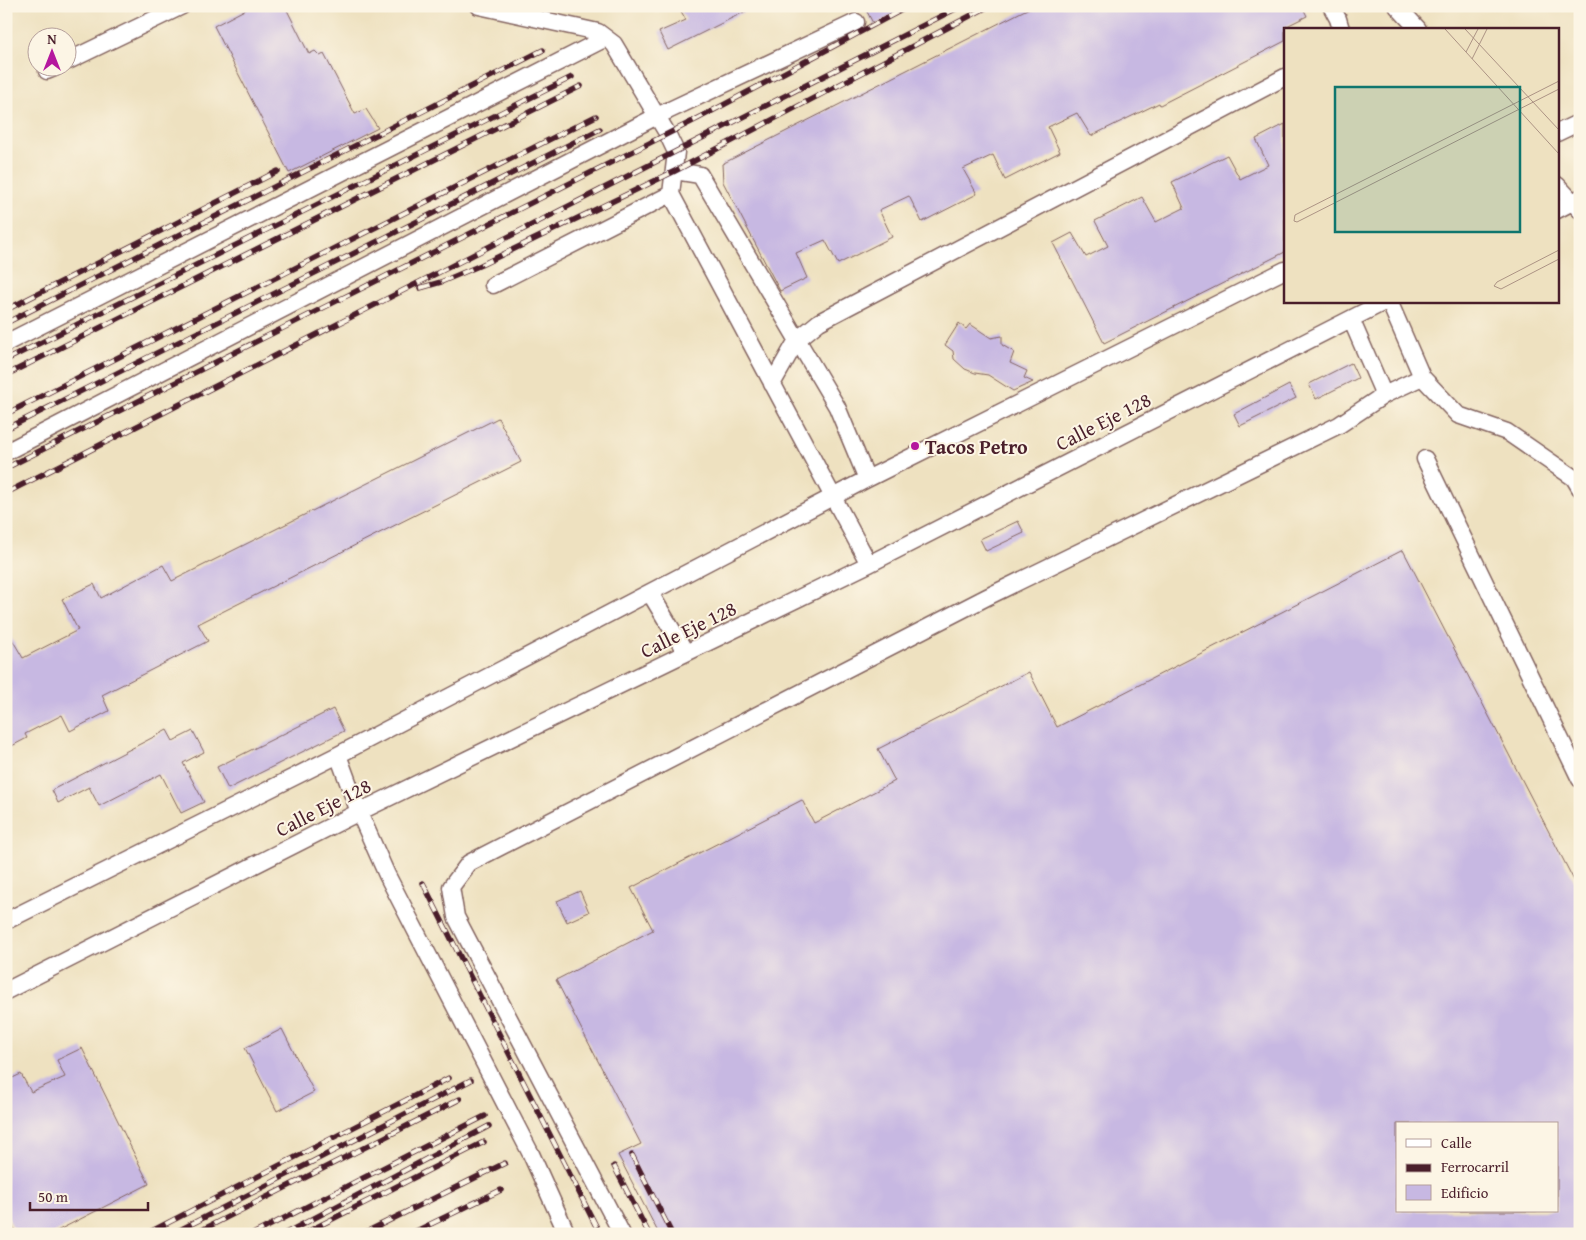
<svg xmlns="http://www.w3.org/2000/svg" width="1586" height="1240" viewBox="0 0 1586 1240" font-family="'Gentium Book Plus',serif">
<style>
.building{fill:#c7b8e2;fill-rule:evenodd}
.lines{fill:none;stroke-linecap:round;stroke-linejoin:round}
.minor-casing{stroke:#83635f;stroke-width:19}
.minor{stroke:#fff;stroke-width:16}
.rail-casing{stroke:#4a1f2b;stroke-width:5.5}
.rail{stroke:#fcf5e5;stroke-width:4;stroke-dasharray:11;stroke-linecap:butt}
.poi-dot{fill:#b5179e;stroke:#fcf5e5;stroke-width:2}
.labels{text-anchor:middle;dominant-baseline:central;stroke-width:4;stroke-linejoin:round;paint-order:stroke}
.street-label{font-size:20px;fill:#4a1f2b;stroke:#fcf5e5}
.poi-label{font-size:20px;font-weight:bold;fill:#4a1f2b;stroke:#fcf5e5;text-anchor:start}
.inset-road{fill:none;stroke:#ac9384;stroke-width:1}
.view{fill:#0f766e;fill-opacity:0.15;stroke:#0f766e;stroke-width:2.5}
.inset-edge{fill:none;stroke:#4a1f2b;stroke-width:2.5}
</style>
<rect width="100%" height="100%" fill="#fcf5e5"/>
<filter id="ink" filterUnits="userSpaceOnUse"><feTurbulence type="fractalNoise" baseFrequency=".02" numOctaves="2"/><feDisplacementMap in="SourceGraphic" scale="10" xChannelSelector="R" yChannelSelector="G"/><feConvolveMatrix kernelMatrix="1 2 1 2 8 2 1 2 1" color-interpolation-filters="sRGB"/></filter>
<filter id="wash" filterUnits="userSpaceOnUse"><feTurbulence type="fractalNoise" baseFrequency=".0096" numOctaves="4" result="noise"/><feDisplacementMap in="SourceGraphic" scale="20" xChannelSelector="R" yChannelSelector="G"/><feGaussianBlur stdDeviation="1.12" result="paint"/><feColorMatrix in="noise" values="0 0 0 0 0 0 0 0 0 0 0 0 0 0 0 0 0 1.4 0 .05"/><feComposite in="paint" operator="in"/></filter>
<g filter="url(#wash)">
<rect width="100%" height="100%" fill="#eee1c0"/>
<g id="blocks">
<!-- building -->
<path class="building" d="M252 6H285L309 54 315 51 320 56 324 54 355 114 366 109 378 128 289 173 214 26Z
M678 6H756L668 50 659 32 686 20Z
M864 6H911L874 25Z
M1033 6H1302L1307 16 1285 27V41L1160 105 1159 103 1091 136 1077 113 1048 127 1060 152 1005 180 993 155 963 169 977 194 922 222 909 196 879 210 892 237 838 264 825 240 796 253 807 278 780 291 723 182 722 164Z
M1285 124V252L1104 343 1053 243 1072 233 1086 257 1108 246 1095 221 1142 197 1156 222 1184 208 1172 182 1227 155 1240 179 1268 165 1256 139Z
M959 323 966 329 970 324 991 338 1002 336V345L1014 352 1010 363 1027 371 1024 378 1033 382 1013 391 988 375 975 373 965 369 954 359 953 351 945 345Z
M1351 363 1358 378 1316 399 1309 384Z
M1289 385 1296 398 1240 426 1234 414Z
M498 418 521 462 198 624 208 641 102 695 109 711 70 731 62 715 25 734 27 738 6 749V629L23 658 78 630 62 599 94 584 101 598 163 565 172 581Z
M1018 521 1024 533 986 551 980 539Z
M1403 550 1580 892V1234H659L618 1155 641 1144 556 980 653 930 631 888 802 800 814 823 895 781 878 749 1029 672 1057 727ZM1397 1124H1557V1211H1397Z
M333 709 344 731 228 789 217 767Z
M167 730 173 741 193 731 204 752 183 763 204 802 181 813 161 774 99 806 89 787 58 803 52 790Z
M580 891 589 912 567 922 557 901Z
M282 1029 314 1092 277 1111 245 1048Z
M82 1048 149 1184 51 1234H17L6 1214V1081L21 1074 31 1092 65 1077 57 1060Z"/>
</g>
</g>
<g filter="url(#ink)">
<use href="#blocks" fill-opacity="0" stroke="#83635f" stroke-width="1"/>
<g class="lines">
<!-- minor casing -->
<g class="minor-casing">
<path id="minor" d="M479 6 598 32 614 44 667 133 676 152 671 194 869 564
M1331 6 1338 19 1341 29
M1397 6 1418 29
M68 61 182 6
M47 71 54 68
M1557 133 1580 122
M675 171 700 175 837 407 867 479
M1557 185 1580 210
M1557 210 1580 198
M493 285 671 194
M1389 301 1422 377
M1351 319 1384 395
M6 343 606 38
M772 384 797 340 819 322 1285 77
M6 452 657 116 856 22
M1425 459 1580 779
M650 593 686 653
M338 755 359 812 387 875 531 1154 567 1234
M6 921 338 755 867 479 1285 270
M6 991 359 812 869 564 1386 301
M622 1234 456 917 451 887 469 863 987 597 1339 425 1384 395 1422 377 1458 415 1507 432 1574 478 1580 488"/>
</g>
<!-- minor -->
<use href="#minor" class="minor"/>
<!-- rail casing -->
<g class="rail-casing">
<path id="rail" d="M420 288 441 282 481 265 675 171 989 6
M6 310 278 171
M6 323 543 50
M6 360 572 77
M6 375 581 86
M6 414 596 116
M6 429 600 129
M6 468 697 119 909 6
M6 493 961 6
M423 883 600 1234
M632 1155 672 1234
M614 1166 649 1234
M146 1234 449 1078
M172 1234 471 1080
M194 1234 460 1099
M253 1234 485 1116
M284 1234 489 1126
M303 1234 484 1142
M362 1234 505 1163
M410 1234 501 1190"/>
</g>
<!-- rail -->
<use href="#rail" class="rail"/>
</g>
</g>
<!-- markers -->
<circle class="poi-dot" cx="915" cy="446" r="5"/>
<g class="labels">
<!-- street labels -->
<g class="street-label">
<text transform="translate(1103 421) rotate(-27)">Calle Eje 128</text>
<text transform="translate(688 629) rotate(-26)">Calle Eje 128</text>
<text transform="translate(323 807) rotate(-27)">Calle Eje 128</text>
</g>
<!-- poi labels -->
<g class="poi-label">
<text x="925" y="446">Tacos Petro</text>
</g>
</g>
<!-- overview -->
<g transform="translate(1284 28)">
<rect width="275" height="275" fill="#eee1c0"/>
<path class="inset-road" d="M161 1 275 126M181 1 275 102M182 24 194 1M188 31 203 1M275 53 11 187 10 193 13 194 275 61M275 222 213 254 210 258 217 261 275 231"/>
<path class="view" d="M51 59H236V204H51Z"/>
<rect width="275" height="275" class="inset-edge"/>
</g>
<!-- margin -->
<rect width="1586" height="1240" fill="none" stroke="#fcf5e5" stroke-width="25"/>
<!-- legend -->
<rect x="1396" y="1122" width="162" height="90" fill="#fcf5e5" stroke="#b59f9b"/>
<rect x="1406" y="1139" width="25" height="8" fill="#ffffff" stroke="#b59f9b"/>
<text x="1441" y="1148" font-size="15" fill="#4a1f2b">Calle</text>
<rect x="1406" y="1164" width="25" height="8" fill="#4a1f2b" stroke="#b59f9b"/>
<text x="1441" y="1172" font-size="15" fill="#4a1f2b">Ferrocarril</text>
<rect x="1406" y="1185" width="25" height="15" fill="#c7b8e2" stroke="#b59f9b"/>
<text x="1441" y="1198" font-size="15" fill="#4a1f2b">Edificio</text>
<!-- north arrow -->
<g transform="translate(52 52)"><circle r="24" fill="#fcf5e5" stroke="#b59f9b"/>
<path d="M0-4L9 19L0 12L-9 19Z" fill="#b5179e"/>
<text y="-8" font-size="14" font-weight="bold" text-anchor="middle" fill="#4a1f2b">N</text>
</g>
<!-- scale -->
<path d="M30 1202v8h118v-8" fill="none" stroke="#4a1f2b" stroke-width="2.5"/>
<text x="38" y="1202" font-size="15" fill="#4a1f2b" stroke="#fcf5e5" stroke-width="4" paint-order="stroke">50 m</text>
</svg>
